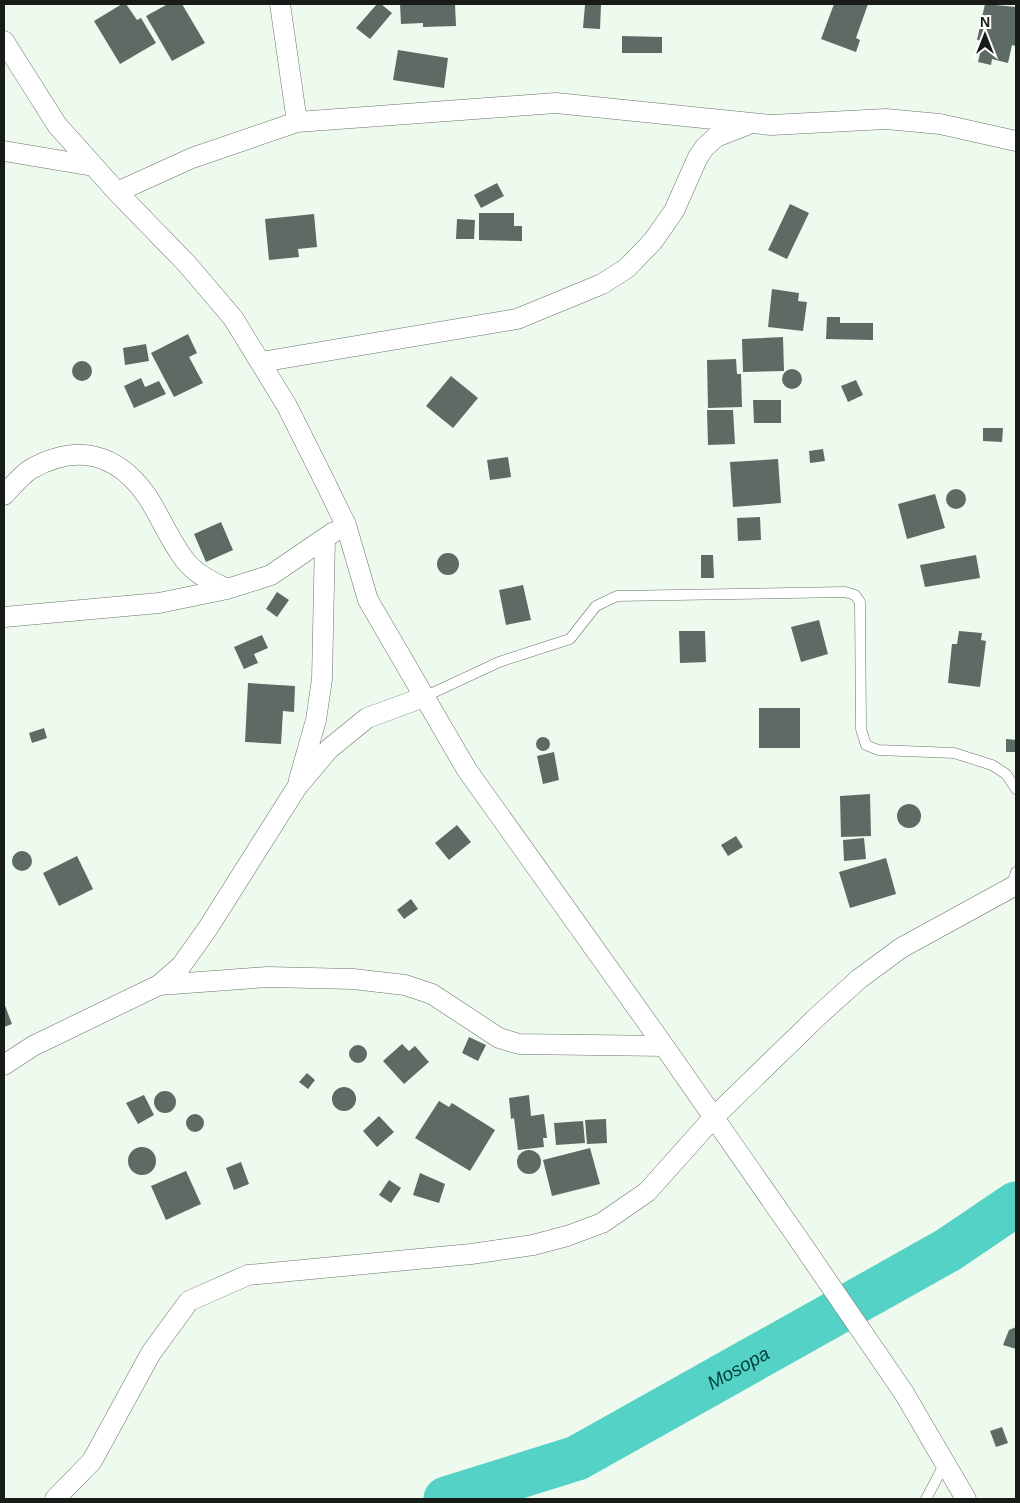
<svg xmlns="http://www.w3.org/2000/svg" width="1020" height="1503" viewBox="0 0 1020 1503" font-family="Arial,sans-serif">
<style>
.lines{fill:none;stroke-linecap:round;stroke-linejoin:round}
.river{stroke:#54d2c6;stroke-width:45}
.building{fill:#5d6b64}
.service-casing{stroke:#697368;stroke-width:11}
.minor-casing{stroke:#697368;stroke-width:21}
.service{stroke:#fff;stroke-width:10}
.minor{stroke:#fff;stroke-width:20}
.labels{text-anchor:middle;dominant-baseline:central;stroke-width:4;stroke-linejoin:round;paint-order:stroke}
.water-label{font-size:19px;font-style:italic;fill:#023f3a;stroke:#fff}
</style>
<rect width="100%" height="100%" fill="#eefaed"/>
<g class="lines">
<!-- river -->
<path class="river" id="s1" d="M446 1499 577 1458 948 1250 1016 1204"/>
</g>
<!-- building -->
<path class="building" d="M122 4H126L137 20 141 18 156 43 120 64 94 21Z
M168 4H182L205 43 172 61 146 16Z
M377 4H381L392 13 370 39 356 28Z
M400 4H455L456 26 423 27V23L401 24Z
M834 4H868L856 38 860 40 856 52 821 39Z
M985 4 1016 7V46L1012 45 1008 63 992 59 991 65 978 62 983 41 977 40Z
M585 5H601L600 29 583 28Z
M622 36 662 37V53H622Z
M398 50 448 58 444 88 393 80Z
M497 183 504 196 481 208 474 195Z
M790 204 809 213 787 259 768 250Z
M479 213H514V226H522V241L479 240Z
M314 214 317 247 298 249 299 257 269 260 265 219Z
M457 219 475 220 474 239H456Z
M772 289 799 293 798 301 807 302 803 331 768 327Z
M827 317H840V323H873V340L826 339Z
M188 334 197 353 189 357 203 383 174 397 151 353Z
M783 337 784 371 743 372 742 339Z
M146 344 149 361 125 365 123 348Z
M736 359 737 374H741L742 407 708 408 707 360Z
M72 371a10 10 0 1 1 20 0a10 10 0 1 1-20 0Z
M782 379a10 10 0 1 1 20 0a10 10 0 1 1-20 0Z
M451 376 478 398 453 428 426 406Z
M141 378 145 387 159 381 166 394 134 408 124 386Z
M856 380 863 395 848 402 841 386Z
M753 400H781V423H754Z
M707 410H733L735 444 708 445Z
M983 428H1003L1002 442 983 441Z
M823 449 825 461 810 463 809 451Z
M508 457 511 477 490 480 487 460Z
M778 459 781 503 733 507 730 462Z
M946 499a10 10 0 1 1 20 0a10 10 0 1 1-20 0Z
M935 494 945 528 907 539 898 504Z
M760 517 761 540 738 541 737 518Z
M221 522 233 550 206 562 194 534Z
M437 564a11 11 0 1 1 22 0a11 11 0 1 1-22 0Z
M701 555H713L714 578H701Z
M976 555 980 578 925 587 920 565Z
M523 585 531 620 506 625 499 590Z
M277 592 289 600 277 617 266 609Z
M819 620 828 654 801 662 791 627Z
M679 631H705L706 662 680 663Z
M959 631 982 633 981 640 986 641 980 687 948 683 952 644H957Z
M262 635 268 648 254 654 258 663 244 669 234 647Z
M248 683 295 686 294 712 283 711 281 744 245 742Z
M759 708H800V748H759Z
M44 728 47 738 32 743 29 733Z
M536 744a7 7 0 1 1 14 0a7 7 0 1 1-14 0Z
M1006 739 1016 740V752H1006Z
M554 752 559 780 543 784 537 756Z
M870 794 871 836 841 837 840 796Z
M897 816a12 12 0 1 1 24 0a12 12 0 1 1-24 0Z
M457 825 471 842 449 860 435 843Z
M736 836 743 847 728 856 721 845Z
M864 838 866 859 844 861 843 840Z
M12 861a10 10 0 1 1 20 0a10 10 0 1 1-20 0Z
M77 856 93 889 59 906 43 873Z
M886 858 896 894 850 908 839 872Z
M411 899 418 909 404 919 397 910Z
M4 1003 12 1024 4 1027Z
M469 1037 486 1045 478 1061 462 1053Z
M402 1044 409 1051 415 1046 429 1062 404 1084 383 1061Z
M349 1054a9 9 0 1 1 18 0a9 9 0 1 1-18 0Z
M307 1073 315 1080 308 1089 299 1082Z
M332 1099a12 12 0 1 1 24 0a12 12 0 1 1-24 0Z
M154 1102a11 11 0 1 1 22 0a11 11 0 1 1-22 0Z
M144 1095 154 1115 138 1124 126 1103Z
M529 1095 531 1116 544 1114 547 1138H543L544 1147 518 1150 514 1118 511 1119 509 1098Z
M439 1101 449 1107 452 1103 495 1130 470 1171 415 1138Z
M186 1123a9 9 0 1 1 18 0a9 9 0 1 1-18 0Z
M379 1116 394 1132 377 1147 363 1131Z
M606 1119 607 1143 587 1144 585 1120Z
M583 1121 585 1143 556 1145 554 1123Z
M128 1161a14 14 0 1 1 28 0a14 14 0 1 1-28 0Z
M590 1148 600 1184 552 1196 543 1160Z
M517 1162a12 12 0 1 1 24 0a12 12 0 1 1-24 0Z
M241 1162 249 1184 234 1190 226 1168Z
M186 1171 201 1204 166 1220 151 1186Z
M420 1173 445 1184 439 1203 413 1195Z
M389 1180 401 1188 391 1203 379 1195Z
M1016 1327V1349L1003 1345 1009 1330Z
M1002 1427 1008 1443 996 1447 990 1431Z"/>
<g class="lines">
<!-- service casing -->
<g class="service-casing">
<path id="service" d="M424 697 499 662 570 639 596 606 617 596 845 592 855 595 860 602 861 729 866 745 878 750 954 753 992 765 1006 774 1016 789
M1011 887 1016 872
M926 1499 945 1463"/>
</g>
<!-- minor casing -->
<g class="minor-casing">
<path id="minor" d="M280 4 297 122
M4 41 57 125 117 192 187 264 233 318 287 406 323 478 346 525 368 600 467 770 664 1046 795 1234 904 1393 966 1499
M4 151 93 166
M117 192 192 158 297 122 556 103 771 125 886 119 940 124 1016 141
M261 362 517 319 602 284 627 268 653 241 674 211 698 157 705 147 716 137 747 125
M4 495C12 487 21 475 31 469 77 443 117 453 147 496 160 516 169 539 184 559 195 574 211 581 227 589
M4 617 159 603 227 589 271 575 325 538
M299 780 316 720 322 679 325 538 334 532
M159 985 268 977 353 979 405 985 432 994 499 1038 519 1044 664 1046
M4 1065 33 1046 159 985 181 966 208 928 297 787 329 749 367 718 424 697
M55 1499 92 1461 151 1353 189 1301 248 1275 471 1254 533 1245 567 1236 602 1223 647 1192 714 1117 818 1016 859 979 901 948 1016 885"/>
</g>
<!-- service -->
<use href="#service" class="service"/>
<!-- minor -->
<use href="#minor" class="minor"/>
</g>
<g class="labels">
<!-- water labels -->
<g class="water-label">
<text stroke="none"><textPath href="#s1" startOffset="322">Mosopa</textPath></text>
</g>
</g>
<!-- border -->
<rect width="1020" height="1503" fill="none" stroke="#181c18" stroke-width="10"/>
<!-- north arrow -->
<g transform="translate(985 35)" stroke="#ffffff" stroke-width="4" paint-order="stroke">
<path d="M0-4L9 19L0 12L-9 19Z" fill="#181c18"/>
<text y="-8" font-size="14" font-weight="bold" text-anchor="middle" fill="#181c18">N</text>
</g>
</svg>
